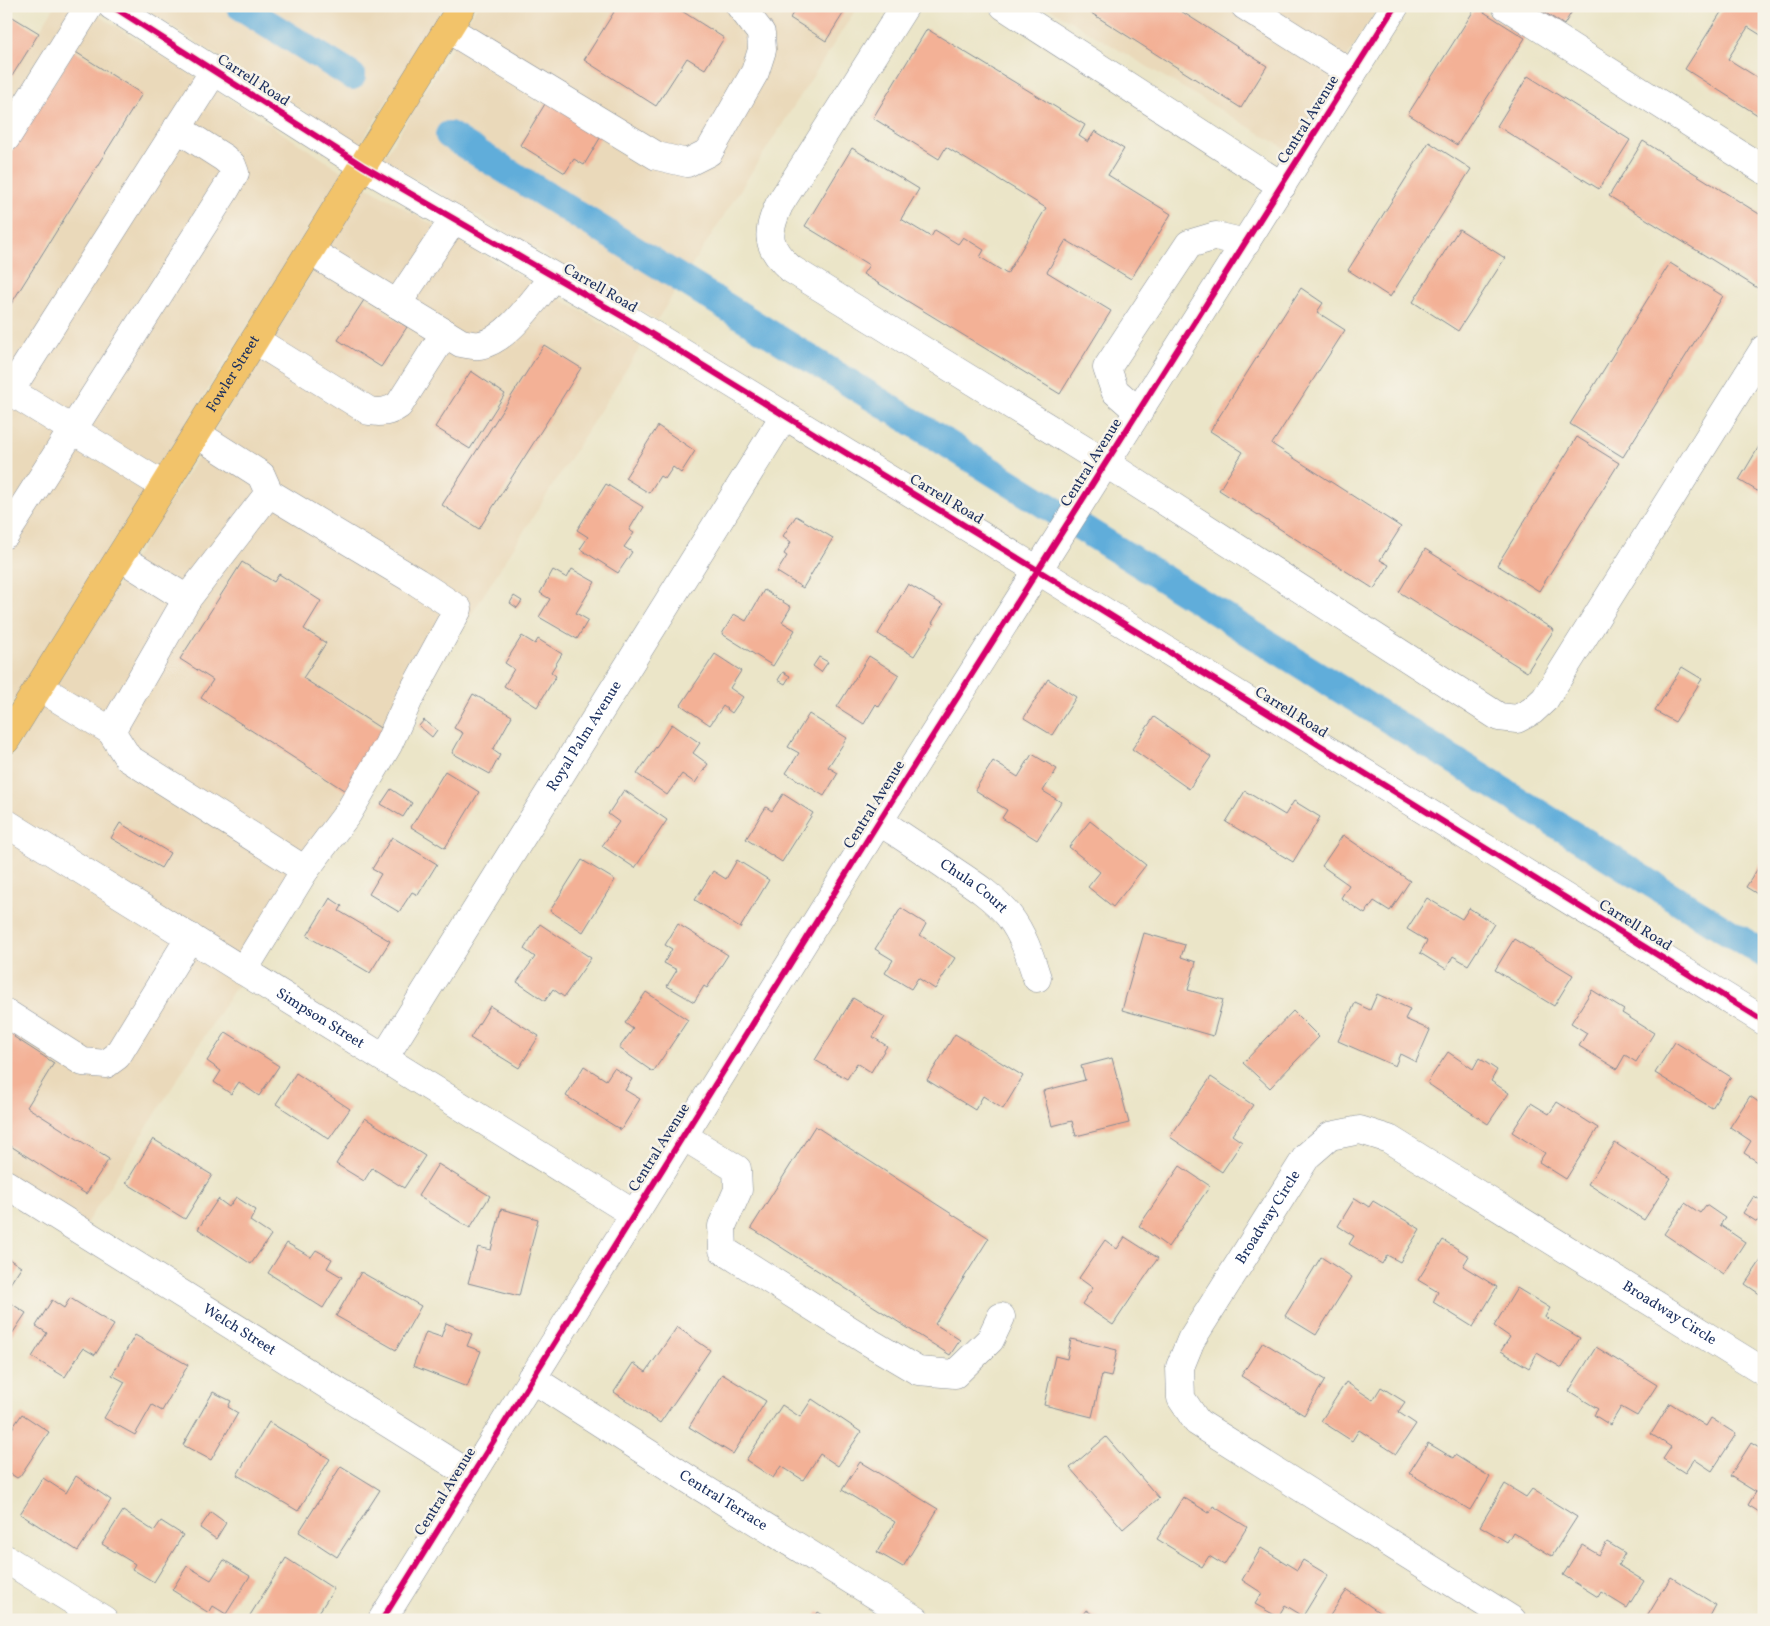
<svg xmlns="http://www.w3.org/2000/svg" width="1770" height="1626" viewBox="0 0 1770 1626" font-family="Vollkorn,serif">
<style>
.built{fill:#ead9ba}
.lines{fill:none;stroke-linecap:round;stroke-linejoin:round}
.canal{stroke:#61adda;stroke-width:28}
.building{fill:#f3b196}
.minor-casing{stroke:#838a93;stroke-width:29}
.major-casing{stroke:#838a93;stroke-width:29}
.minor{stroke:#fff;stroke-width:28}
.major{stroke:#f2c36a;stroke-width:28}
.cycleway-casing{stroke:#f7f3e8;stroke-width:9}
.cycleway{stroke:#d6006c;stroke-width:6}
.labels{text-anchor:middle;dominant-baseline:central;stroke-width:5;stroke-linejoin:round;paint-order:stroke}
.street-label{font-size:15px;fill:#1b2f5e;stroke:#f7f3e8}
</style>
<rect width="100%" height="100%" fill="#f7f3e8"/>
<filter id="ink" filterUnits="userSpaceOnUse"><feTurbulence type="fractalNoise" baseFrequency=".02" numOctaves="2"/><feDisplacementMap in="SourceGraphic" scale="10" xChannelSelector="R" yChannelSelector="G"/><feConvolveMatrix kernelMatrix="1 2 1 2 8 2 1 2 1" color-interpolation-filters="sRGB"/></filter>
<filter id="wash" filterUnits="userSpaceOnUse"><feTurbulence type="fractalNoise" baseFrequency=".0096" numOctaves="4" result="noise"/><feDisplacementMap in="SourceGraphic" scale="20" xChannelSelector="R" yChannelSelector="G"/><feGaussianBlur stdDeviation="1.12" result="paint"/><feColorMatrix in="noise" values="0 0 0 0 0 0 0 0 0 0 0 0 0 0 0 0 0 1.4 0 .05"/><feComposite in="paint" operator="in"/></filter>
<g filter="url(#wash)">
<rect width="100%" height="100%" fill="#ebe5c8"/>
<!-- built -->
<path class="built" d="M55 6H84L343 172 6 714V85Z
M140 6H445L359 146Z
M477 6H858L657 320 383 160Z
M1045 6H1379L1288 150Z
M366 186 641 346 77 1238 6 1192V766Z"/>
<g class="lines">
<!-- canal -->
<path class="canal" d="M240 6 352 76
M449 135 940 439 1764 954"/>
</g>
<g id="blocks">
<!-- building -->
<path class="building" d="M606 6H674L724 38 705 69 687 58 656 106 584 60 614 12Z
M797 6H848L826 41 790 18Z
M1080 6H1173L1267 66 1241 108Z
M1535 6H1575L1564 25Z
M1725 6H1764V37L1748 27 1728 59 1760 79 1764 73V119L1685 69Z
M1476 7 1525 38 1457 145 1408 114Z
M6 13 39 33 12 76 6 72Z
M927 29 1085 125 1079 136 1088 142 1095 131 1124 149 1108 175 1171 214 1131 279 1066 240 1047 272 1111 311 1060 394 863 274 869 265 805 226 852 148 919 189 901 219 931 237 935 230 958 244 963 237 984 250 980 257 1007 274 1046 208 946 147 939 159 873 118Z
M74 51 142 94 6 312V160Z
M1528 76 1630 140 1599 189 1497 126Z
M548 99 603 133 584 165 574 159 565 173 520 145Z
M1643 141 1764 217V292L1609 196Z
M1429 142 1471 169 1390 297 1348 270Z
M1459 229 1505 258 1458 331 1413 302Z
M1670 263 1723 296 1623 457 1570 424Z
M1301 288 1323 303 1317 312 1345 330 1272 444 1401 527 1380 560 1389 565 1374 589 1219 490 1243 452 1210 431Z
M364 300 407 327 381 367 338 340Z
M544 345 581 368 479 529 442 505Z
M471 371 505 394 470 449 435 427Z
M658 426 695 451 681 473 673 467 665 479 660 476 649 493 625 478Z
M1577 437 1619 463 1539 591 1497 565Z
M1764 438V495L1739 480Z
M606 484 643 507 629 530 634 533 624 547 632 552 618 573 580 549 588 537 577 530Z
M796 516 833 538 803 588 777 572 787 556 784 554 791 542 783 536Z
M1425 549 1554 630 1527 672 1399 592Z
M242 562 274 582 279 574 321 601 304 629 326 643 303 678 388 733 350 794 201 698 213 680 180 659Z
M572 569 595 582 576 613 588 620 577 639 539 617 550 599 540 593 553 570 567 578Z
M908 584 943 605 932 623 934 624 914 656 878 634Z
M764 590 791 607 782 622 795 630 773 666 722 634 734 614 746 621Z
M514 596 522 601 517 608 510 603Z
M522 636 535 644 538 639 562 654 551 672 556 676 537 707 504 686 514 669 505 663Z
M715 654 741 671 730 688 743 697 732 713 723 706 710 725 681 705Z
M869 656 899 675 879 707 876 704 864 724 837 707Z
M819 657 828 662 821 672 813 666Z
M1682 667 1702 679 1675 722 1655 711Z
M783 672 790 676 785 684 778 680Z
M1048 679 1076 697 1052 735 1024 718Z
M473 694 512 716 493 750 500 755 490 774 452 753 463 733 454 728Z
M809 714 847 738 828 767 838 773 824 796 786 773 799 753 788 747Z
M1154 717 1211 757 1189 789 1132 749Z
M424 720 437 730 432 737 419 726Z
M672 724 700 743 693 753 708 764 695 783 682 774 667 795 637 774Z
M1032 754 1057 769 1043 791 1061 802 1037 840 1002 818 1007 810 975 790 993 761 1018 777Z
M445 771 479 792 445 848 411 827Z
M391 789 412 803 403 817 381 804Z
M624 790 667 820 635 868 602 846 619 822 608 814Z
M1245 791 1285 815 1294 801 1320 817 1293 862 1226 822Z
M783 794 813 813 782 862 746 839 766 807 772 811Z
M1090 821 1146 865 1113 907 1088 887 1100 872 1069 847Z
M120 823 170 853 161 868 111 838Z
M1343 835 1410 881 1390 911 1374 901 1365 914 1341 898 1349 885 1322 866Z
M392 837 437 864 418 895 412 892 399 912 369 894 381 874 372 869Z
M1764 859V898L1746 887Z
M582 860 615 880 583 932 550 911Z
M737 860 769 880 740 928 695 900 713 871 726 879Z
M330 898 342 906 339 911 390 941 370 973 307 936Z
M1427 898 1462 919 1469 908 1494 924 1468 965 1453 956 1446 969 1420 953 1427 941 1407 929Z
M901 908 926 924 920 935 955 958 935 989 918 978 911 989 885 973 893 960 875 949Z
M540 924 591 958 564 997 553 989 545 1001 517 982 535 957 524 949Z
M678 924 728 955 707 988 704 986 694 1002 667 986 677 970 664 963 672 949 665 945Z
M1144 933 1185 945 1181 957 1196 962 1188 990 1223 1000 1213 1036 1122 1010Z
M1514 939 1573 975 1554 1006 1495 970Z
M1592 990 1624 1010 1622 1013 1654 1033 1636 1062 1625 1055 1617 1069 1579 1046 1587 1033 1571 1023Z
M646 992 688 1020 653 1072 619 1048 633 1029 625 1023Z
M1377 994 1410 1009 1405 1019 1430 1030 1416 1062 1400 1054 1395 1066 1338 1041 1355 1003 1370 1010Z
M853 998 885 1017 873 1037 887 1046 871 1072 857 1063 847 1079 815 1060Z
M490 1006 539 1036 519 1068 470 1038Z
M1293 1011 1319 1037 1270 1088 1243 1063Z
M6 1020 20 1029 14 1037 54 1063 27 1107 109 1159 86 1194 6 1143Z
M226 1032 279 1066 259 1096 239 1082 231 1094 214 1082 221 1071 207 1061Z
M955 1034 1023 1076 1003 1109 983 1096 975 1110 927 1080Z
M1675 1042 1731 1077 1712 1108 1655 1073Z
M1448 1052 1473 1069 1479 1058 1497 1070 1491 1081 1509 1093 1488 1124 1427 1083Z
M1112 1058 1129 1123 1076 1136 1072 1121 1052 1126 1043 1091 1085 1080 1081 1066Z
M584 1066 606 1080 614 1068 632 1079 625 1090 640 1099 621 1130 566 1096Z
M296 1073 350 1109 329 1139 276 1104Z
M1211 1077 1253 1105 1232 1135 1242 1142 1222 1172 1170 1137Z
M1750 1096 1764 1106V1166L1744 1153 1751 1141 1730 1127Z
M1557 1102 1598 1128 1566 1179 1539 1162 1545 1153 1512 1132 1531 1103 1549 1114Z
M365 1118 425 1156 404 1188 372 1168 364 1181 336 1164Z
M815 1126 989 1238 935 1324 960 1340 950 1355 751 1228Z
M153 1139 212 1175 185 1219 126 1183Z
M1615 1143 1671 1178 1644 1220 1588 1184Z
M438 1164 490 1196 470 1228 418 1196Z
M1180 1166 1210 1186 1168 1247 1139 1226Z
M1754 1196 1764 1202V1212L1757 1222 1743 1213Z
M236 1197 256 1210 250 1221 271 1235 251 1264 198 1229 218 1199 229 1207Z
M1355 1198 1369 1207 1373 1201 1420 1229 1400 1262 1387 1255 1382 1264 1349 1244 1354 1236 1338 1226Z
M1685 1203 1700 1213 1706 1205 1725 1218 1720 1225 1745 1242 1724 1274 1664 1234Z
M501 1209 538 1219 519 1296 468 1283 478 1247 491 1250Z
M1125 1237 1158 1258 1113 1325 1082 1304 1093 1288 1079 1278 1105 1240 1117 1249Z
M1443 1240 1469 1256 1463 1266 1497 1287 1473 1327 1433 1302 1438 1292 1418 1280Z
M287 1243 311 1257 316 1250 332 1259 327 1268 342 1277 323 1308 268 1273Z
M1764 1256V1297L1745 1284Z
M6 1257 21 1267 6 1290Z
M1321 1257 1352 1277 1316 1335 1285 1316Z
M361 1272 421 1306 396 1350 336 1316Z
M1517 1288 1550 1308 1545 1317 1580 1338 1562 1368 1537 1353 1529 1368 1501 1351 1510 1337 1494 1326Z
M70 1298 114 1325 95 1355 83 1348 65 1377 32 1357 47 1333 36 1326 52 1300 64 1308Z
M6 1300 26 1313 6 1343Z
M446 1323 472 1334 467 1346 481 1351 467 1387 413 1366 426 1332 441 1337Z
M677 1327 710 1350 660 1423 614 1392 633 1363 646 1372Z
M135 1335 188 1365 162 1411 152 1405 135 1435 104 1418 125 1382 112 1375Z
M1071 1339 1117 1350 1111 1377 1102 1375 1092 1417 1044 1405 1055 1356 1067 1359Z
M1263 1342 1325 1380 1304 1415 1241 1376Z
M1596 1347 1657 1385 1637 1416 1621 1407 1610 1425 1594 1415 1598 1409 1569 1391Z
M722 1374 766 1401 733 1454 689 1427Z
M1346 1382 1373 1400 1381 1387 1405 1402 1398 1412 1416 1424 1396 1454 1359 1430 1352 1441 1321 1421Z
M213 1392 231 1401 228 1407 238 1413 211 1460 183 1445Z
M812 1399 861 1432 838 1466 820 1454 803 1480 781 1466 773 1478 746 1460 782 1405 800 1417Z
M1670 1403 1706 1426 1711 1418 1736 1434 1712 1471 1694 1459 1685 1473 1663 1459 1671 1447 1651 1434Z
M22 1414 49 1432 20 1476 17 1478 6 1471V1430H11Z
M269 1422 330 1459 298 1511 237 1475Z
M1106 1437 1159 1498 1123 1529 1070 1468Z
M1428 1443 1453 1458 1455 1455 1490 1477 1470 1510 1409 1473Z
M1751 1443 1764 1451V1515L1748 1505 1756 1492 1730 1476Z
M860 1462 938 1509 903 1567 877 1552 895 1522 842 1490Z
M341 1466 380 1490 337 1557 299 1532Z
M76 1476 111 1500 78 1551 20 1514 43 1478 66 1493Z
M1505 1484 1526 1497 1532 1489 1577 1517 1552 1556 1513 1532 1507 1542 1480 1526Z
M1183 1497 1209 1513 1213 1506 1247 1527 1224 1565 1209 1556 1202 1567 1157 1539Z
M123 1511 154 1531 161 1521 183 1535 154 1582 132 1569 135 1564 102 1544Z
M211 1512 226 1523 216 1539 200 1528Z
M1607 1542 1625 1553 1618 1565 1644 1581 1627 1608 1601 1592 1598 1597 1563 1575 1582 1545 1599 1555Z
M1261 1548 1297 1570 1303 1560 1328 1575 1303 1616 1285 1605 1278 1617 1255 1604 1262 1593 1242 1580Z
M286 1558 334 1589 314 1620H247Z
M224 1560 250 1576 226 1614 213 1606 209 1613 172 1590 187 1566 211 1580Z
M1671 1577 1716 1605 1709 1618 1711 1620H1645Z
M1347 1590 1390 1620H1327Z
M1086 1610 1101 1620H1079Z
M818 1612 831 1620H813Z"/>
</g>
</g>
<g filter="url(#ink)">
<use href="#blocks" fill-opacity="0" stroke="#838a93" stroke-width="1"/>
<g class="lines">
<!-- minor casing -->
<g class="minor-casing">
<g id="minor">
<path d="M112 6 363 166 627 319 1039 571 1764 1021"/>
<path d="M905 6 779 205C766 234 766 247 791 269L1107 464 1499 717 1517 719 1532 711 1545 699 1764 349"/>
<path d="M1004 6 1282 186"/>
<path d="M1245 6 1352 74"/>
<path d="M1506 6 1764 170"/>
<path d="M448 29 657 156 687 163 709 152 755 72 762 50 761 33 740 6"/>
<path d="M6 138 89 6"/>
<path d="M310 251 461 343C467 344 474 346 480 345 508 340 535 298 553 277"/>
<path d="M397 304 454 219"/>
<path d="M255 340 369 411C381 413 389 412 399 405L445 333"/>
<path d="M10 391 164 486"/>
<path d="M6 397 214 71"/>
<path d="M1139 412 1115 391 1107 368 1189 244 1216 236 1246 243"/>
<path d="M269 493 417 582 458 609 409 699 388 745 348 813 305 870"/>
<path d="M6 534 226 189 235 173 232 165 224 158 177 128"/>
<path d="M120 557 187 599"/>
<path d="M39 687 111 731 128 758 305 870 243 971"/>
<path d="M111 731 187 599 269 493 261 475 197 434"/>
<path id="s1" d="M879 821C903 837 926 852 949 868 970 882 993 896 1009 916 1023 934 1030 956 1037 978"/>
<path id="s2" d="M6 823 634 1214"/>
<path d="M6 1013 83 1062 106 1064 117 1056 190 937"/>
<path id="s3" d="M384 1058 784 416"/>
<path d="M683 1136 737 1169 738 1190 722 1226 723 1250 864 1339 918 1371 955 1374 990 1340 1001 1317"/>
<path id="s4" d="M6 1184 471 1475"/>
<path id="s5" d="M531 1378 696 1484 916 1620"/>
<path d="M6 1559 104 1620"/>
<path d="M382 1620 879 821 1395 6"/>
<path id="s6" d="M1512 1620 1197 1422 1181 1398 1180 1367 1191 1340 1307 1156 1330 1136 1360 1130 1389 1139 1764 1372"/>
</g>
</g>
<!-- major casing -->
<g class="major-casing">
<g id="major">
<path id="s7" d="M6 740 462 6"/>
</g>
</g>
<!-- minor -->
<use href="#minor" class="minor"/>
<!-- major -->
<use href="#major" class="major"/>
<!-- cycleway casing -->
<g class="cycleway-casing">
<path id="cycleway" d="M112 6 363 166 627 319 1039 571 1764 1021
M382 1620 879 821 1395 6"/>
</g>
<!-- cycleway -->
<use href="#cycleway" class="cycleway"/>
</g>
</g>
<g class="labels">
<!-- street labels -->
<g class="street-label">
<text transform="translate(253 81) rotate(33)">Carrell Road</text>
<text transform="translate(1309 120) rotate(-58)">Central Avenue</text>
<text transform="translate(600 289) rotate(30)">Carrell Road</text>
<text stroke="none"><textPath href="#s7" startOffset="431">Fowler Street</textPath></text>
<text transform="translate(1092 463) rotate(-58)">Central Avenue</text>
<text transform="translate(946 500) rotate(31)">Carrell Road</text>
<text transform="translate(1291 713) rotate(32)">Carrell Road</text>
<text stroke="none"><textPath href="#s3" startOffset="379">Royal Palm Avenue</textPath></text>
<text transform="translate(875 805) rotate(-58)">Central Avenue</text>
<text stroke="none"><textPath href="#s1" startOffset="115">Chula Court</textPath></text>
<text transform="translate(1635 926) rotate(32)">Carrell Road</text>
<text stroke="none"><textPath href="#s2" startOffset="370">Simpson Street</textPath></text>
<text transform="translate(660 1148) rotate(-58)">Central Avenue</text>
<text stroke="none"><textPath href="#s6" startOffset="606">Broadway Circle</textPath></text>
<text stroke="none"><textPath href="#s6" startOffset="1100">Broadway Circle</textPath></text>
<text stroke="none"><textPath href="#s4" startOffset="275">Welch Street</textPath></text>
<text transform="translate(446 1492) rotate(-58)">Central Avenue</text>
<text stroke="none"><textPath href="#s5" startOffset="228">Central Terrace</textPath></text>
</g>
</g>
<!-- margin -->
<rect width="1770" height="1626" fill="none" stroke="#f7f3e8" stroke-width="25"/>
</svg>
